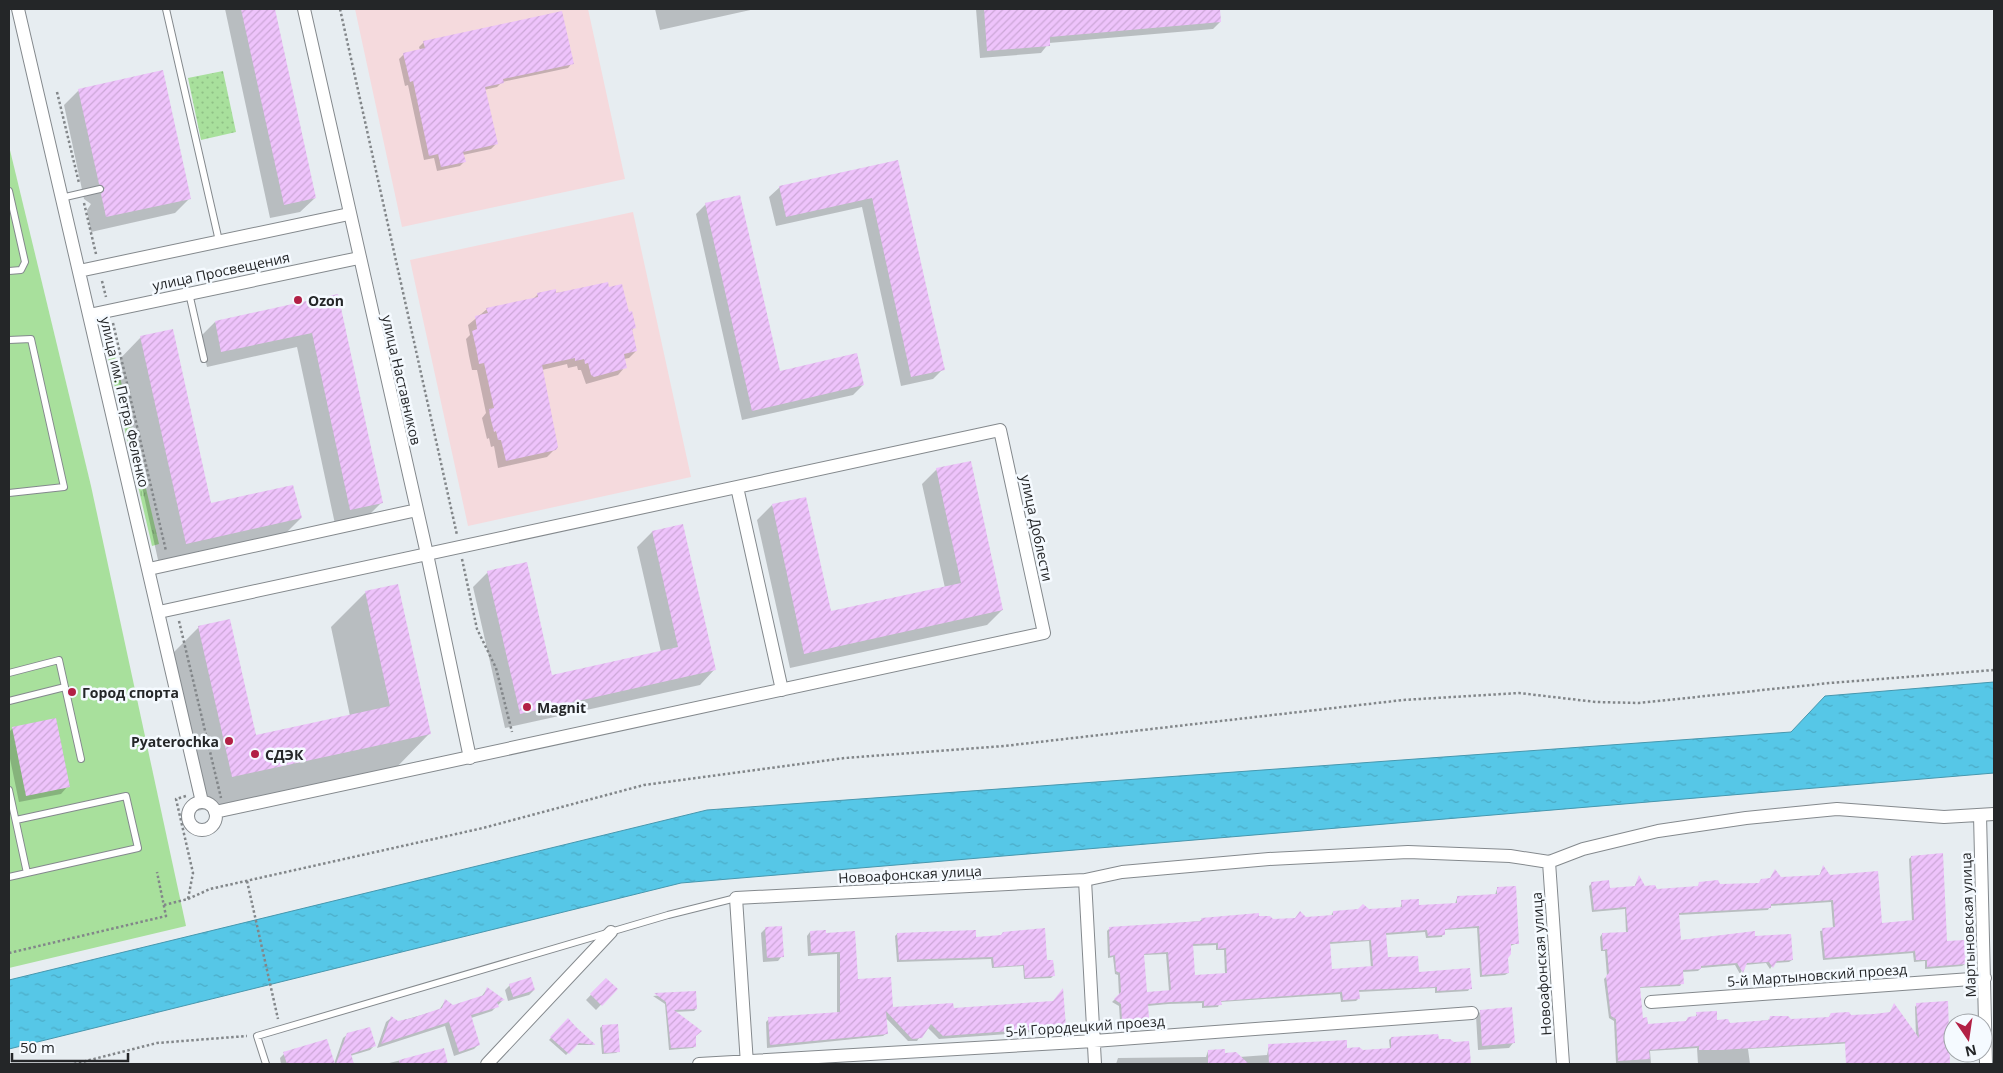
<svg xmlns="http://www.w3.org/2000/svg" width="2003" height="1073" viewBox="0 0 2003 1073" font-family="'Open Sans',sans-serif">
<style>
.education{fill:#f5dadd}
.grass{fill:url(#grass-tufts)}
.park{fill:url(#park-dots)}
.pitch{fill:#a8e09c}
.water{fill:url(#water-ripples);stroke:#4797ae}
.shadow{fill:#0003;fill-rule:evenodd}
.building{fill:url(#building-hatch);fill-rule:evenodd}
.lines{fill:none;stroke-linecap:round;stroke-linejoin:round}
.lane-casing{stroke:#84898d;stroke-width:8}
.street-casing{stroke:#84898d;stroke-width:14}
.path{stroke:#828689;stroke-width:2.5;stroke-dasharray:2.5 2.5;stroke-linecap:butt}
.lane{stroke:#fff;stroke-width:6}
.street{stroke:#fff;stroke-width:12}
.poi-dot{fill:#b22045;stroke:#f5faff;stroke-width:2}
.labels{text-anchor:middle;dominant-baseline:central;stroke-width:5;stroke-linejoin:round;paint-order:stroke}
.street-label{font-size:14px;fill:#242628;stroke:#f5faff}
.poi-label{font-size:14px;font-weight:bold;fill:#242628;stroke:#f5faff;text-anchor:start}
</style>
<defs>
<pattern id="grass-tufts" width="24" height="20" patternUnits="userSpaceOnUse" patternTransform="scale(1.25)"><rect width="24" height="20" fill="#a8e09c"/><path d="M3 7l-1-3M5 7V3M7 7l1-3M15 17l-1-3M17 17v-4M19 17l1-3" fill="none" stroke="#90c086"/></pattern>
<pattern id="park-dots" width="8" height="8" patternUnits="userSpaceOnUse" patternTransform="scale(1.25)"><rect width="8" height="8" fill="#a8e09c"/><path d="M2 2h.1M6 6h.1" fill="none" stroke="#90c086" stroke-width="1.8" stroke-linecap="round"/></pattern>
<pattern id="water-ripples" width="26" height="14" patternUnits="userSpaceOnUse" patternTransform="scale(1.25)"><rect width="26" height="14" fill="#56c7e7"/><path d="M2 4q2-2 4 0t4 0M15 11q2-2 4 0t4 0" fill="none" stroke="#4babc6"/></pattern>
<pattern id="building-hatch" width="6" height="6" patternUnits="userSpaceOnUse" patternTransform="scale(1.25)"><rect width="6" height="6" fill="#eec3fb"/><path d="M-1 1l2-2M0 6l6-6M5 7l2-2" fill="none" stroke="#cca7d7"/></pattern>
</defs>
<rect width="100%" height="100%" fill="#e7edf1"/>
<!-- education -->
<path class="education" d="M355 9H588L625 179 402 227Z
M633 212 691 477 468 526 410 260Z"/>
<!-- grass -->
<path class="grass" d="M109 330 159 544 152 546 102 332Z"/>
<!-- park -->
<path class="park" d="M223 71 236 132 201 140 188 78Z"/>
<!-- pitch -->
<path class="pitch" d="M9 146 91 486 186 926 9 968Z"/>
<!-- water -->
<path class="water" d="M1994 682V773L681 883 9 1049V980L707 810 1791 732 1825 696Z"/>
<!-- shadow -->
<path class="shadow" d="M225 9H274L315 198 300 212 270 218Z
M655 9H755L660 30Z
M976 9H1219L1220 22 1213 29 1049 43 1041 53 980 58Z
M424 42 572 63 568 68 502 82 497 87 484 90 496 144 491 149 463 155 464 162 460 166 437 171 434 158 424 160 408 85 405 86 399 59 404 54 420 50 419 47Z
M79 90 190 198 175 213 91 232 87 210 91 204 84 199 64 105Z
M897 161 943 369 933 379 901 386 862 207 776 226 769 197 780 187Z
M706 204 779 372 863 385 853 395 742 420 696 214Z
M608 289 628 314 634 328 632 330 636 351 629 358 624 359 625 367 618 375 586 384 581 370H578L577 366 568 368 567 364 542 370 555 449 547 457 498 468 494 446 491 447 489 438 487 439 482 418 486 413 477 370H472L469 356 466 339 470 335 468 325 487 309 533 299 538 294Z
M337 296 381 503 366 518 335 524 297 347 207 367 200 337 215 322Z
M141 337 210 505 301 518 275 544 160 569 115 364Z
M937 469 1002 610 987 625 790 668 757 520 772 505 830 613 945 588 922 484Z
M682 525 715 669 700 685 505 728 473 587 488 572 551 676 661 652 637 547 652 532Z
M366 592 429 734 395 769 197 811 164 662 199 627 255 737 350 716 331 627Z
M13 728 68 786 61 794 19 802 9 754V732Z
M1911 857 1946 942 1965 964 1962 966 1925 969V961L1914 962 1913 953 1823 960 1820 931 1833 928 1831 902 1770 906 1768 910 1678 915 1680 941 1754 937 1792 960 1789 962 1774 963 1770 969 1766 963 1745 965 1740 974 1735 965 1701 968 1698 971 1682 972V983L1680 986 1639 988 1642 1019 1647 1025 1685 1022 1689 1018H1695L1697 1013 1729 1025 1768 1020 1771 1018 1790 1020 1828 1018 1831 1014 1851 1017 1889 1014 1894 1005 1916 1037 1915 1007 1917 1004 1946 1003 1949 1064H1870L1892 1063 1891 1041 1748 1049 1750 1064H1698L1697 1048 1650 1051 1651 1064 1616 1063 1614 1021 1609 1018 1604 979 1607 976 1605 951H1601L1600 937 1602 934 1626 933 1625 909 1592 912 1589 886 1592 883 1609 890 1634 887 1639 877 1644 887 1656 890 1697 887 1700 883 1719 885 1758 884 1780 879 1819 876 1823 867 1830 876 1881 924 1912 921 1909 859Z
M1497 889 1518 943 1510 946 1506 957 1508 973 1505 975 1480 977 1477 928 1444 930 1442 937 1426 938 1425 932 1385 935 1387 959 1418 973 1470 988 1468 991 1435 993V988L1358 992 1359 998 1356 1001 1341 1002 1340 994 1220 1002 1218 1007 1202 1008V1003L1168 1004 1147 1006V1017L1145 1020 1120 1021 1119 1006 1112 1002 1119 995 1118 975 1115 974 1113 957 1108 958 1107 931 1109 929 1200 921 1202 919 1258 917 1273 920 1331 916 1333 912 1400 909 1402 901 1418 907 1455 904 1457 898 1495 895ZM1369 941 1371 968 1330 970 1329 944ZM1216 945V950H1224L1225 974 1194 976 1192 946ZM1166 954 1169 991 1146 994 1143 955Z
M766 928 782 956 778 961 763 962 761 933Z
M810 932 825 934 854 932 857 980 892 1009H953L1065 1027 1061 1030 939 1039 927 1027 917 1041H908L885 1017 887 1033 883 1036 767 1048 766 1022 769 1019 837 1014V954L808 956 807 936Z
M897 934 975 938 1046 961 1053 976 1051 978 1024 979 1023 966 992 968 991 959 897 962 895 936Z
M606 979 616 989 596 1010 586 1000Z
M510 985 534 990 529 995 508 1001 505 990Z
M487 989 503 1000 492 1011 471 1018 479 1044 474 1049 454 1056 445 1026 377 1048 386 1022 391 1018 397 1022 439 1010 445 1001 453 1006 481 997Z
M695 992 696 1009 694 1011 673 1012 694 1036 695 1046 693 1048 669 1050 665 1004 653 996Z
M1481 1011 1513 1043 1509 1048 1478 1050 1476 1016Z
M568 1020 594 1045H576L566 1055 549 1040Z
M602 1026 619 1051 616 1053 602 1054 600 1028Z
M348 1034 375 1045 370 1050 350 1056 353 1064H334L343 1038Z
M1391 1038 1453 1043 1468 1042 1470 1064H1116L1118 1058 1206 1057 1208 1051 1239 1057 1267 1055 1269 1046 1362 1051 1390 1049 1389 1040Z
M326 1041 333 1064H281L280 1058 284 1054Z
M443 1050 447 1064H385Z"/>
<!-- building -->
<path class="building" d="M241 9H275L316 198 284 205Z
M984 9H1220L1221 22 1050 37V46L987 51Z
M562 11 574 64 503 79 504 83 485 87 498 144 463 152 466 162 441 167 438 154 429 156 413 81 410 82 403 53 425 48 423 41Z
M163 70 191 199 106 217 101 194 105 188 99 184 78 89Z
M898 160 945 370 911 377 872 198 786 217 779 186Z
M740 195 780 371 857 353 864 385 752 411 705 203Z
M608 282 609 287 622 284 629 312 632 311 636 328 632 329 637 351 624 354 627 368 594 377 591 375 588 363 585 364 584 359 575 361V358L542 365 558 447 556 450 506 461 501 440H498L496 431 494 432 490 416 489 409 494 408 484 363 479 364 476 348 472 331 477 329 475 316 488 313 486 308 538 297 537 293 556 289V293Z
M338 294 383 503 350 510 312 333 221 352 215 321Z
M173 329 211 503 293 485 302 518 186 544 140 336Z
M971 461 1003 610 804 654 772 504 806 497 831 611 961 583 936 468Z
M683 524 716 670 520 714 487 571 527 562 552 675 678 647 652 531Z
M398 584 431 734 232 777 198 626 230 619 256 735 390 706 365 591Z
M56 718 70 787 26 796 12 727Z
M1943 853 1947 941 1964 940 1966 964 1927 967V960H1916L1915 951 1825 958 1822 928 1835 927 1833 900 1805 902 1771 904V908L1679 913 1681 940 1755 931V936L1791 934 1793 960 1777 961 1773 968 1769 962 1747 963 1743 973 1737 963 1701 966V969L1683 970 1684 984 1640 987 1643 1018 1647 1017 1648 1024 1686 1021 1688 1017 1697 1016 1696 1012 1717 1011V1020L1728 1019 1730 1023 1769 1020 1770 1016H1788L1791 1019 1829 1017 1831 1013 1849 1012 1851 1015 1874 1014 1890 1012 1894 1003 1919 1038 1916 1003 1948 1001 1950 1064H1846L1845 1042 1721 1050H1699V1046L1649 1050 1650 1059 1618 1061 1616 1019 1611 1016 1606 976 1609 973 1607 949 1603 950 1602 933 1628 932 1626 907 1594 910 1591 882 1609 880 1610 888 1635 886 1639 875 1645 886 1655 885 1657 889 1698 886 1699 882 1718 880 1720 884 1759 883 1761 879 1770 878 1775 869 1781 877 1820 875 1823 865 1830 875 1878 871 1882 923 1914 920 1911 856Z
M1516 886 1519 944H1511V954L1508 958 1509 973 1482 975 1479 926 1445 929V935L1428 936 1427 930 1386 933 1388 957 1418 956 1419 972 1470 968 1472 989 1437 991V987L1359 990 1360 999 1343 1000 1342 992 1221 1001 1222 1005 1204 1006V1001L1171 1002 1148 1004 1149 1018 1122 1020 1121 1004 1114 999 1121 992 1120 973 1116 971 1115 955 1110 956 1109 927 1202 921 1201 918 1259 913V916H1270L1273 919 1295 918 1300 911 1306 917 1333 915V911L1358 909 1363 904 1369 909 1402 907 1401 900 1419 899V905L1457 903V896L1497 894V887ZM1371 940 1373 966 1332 969 1330 942ZM1218 943V949L1226 948 1227 973 1195 975 1193 944ZM1168 952 1171 990 1147 992 1144 954Z
M782 926 784 957 767 958 765 927Z
M1045 928 1047 960H1053L1055 976 1025 978 1024 965 994 967 993 957 899 960 897 933 976 930V937L1001 935 1003 932Z
M826 930V933L855 931 858 979 891 977 893 1007 953 1003 954 1008 1053 1001 1063 988 1066 1027 943 1036 931 1024 922 1038 912 1039 886 1011 888 1034 770 1045 768 1017 840 1012V952L811 953 810 931Z
M531 977 535 990 513 997 509 984Z
M606 978 618 989 602 1006 590 994Z
M487 987 505 1000 497 1002 499 1007 471 1015 480 1045 459 1052 449 1022 381 1044 391 1016 398 1021 412 1018 442 1008 445 999 453 1005 484 995Z
M696 991 697 1009 674 1010 702 1031 696 1036V1047L671 1048 666 1002 654 993Z
M1512 1007 1515 1043 1482 1046 1480 1010Z
M568 1018 576 1027 596 1045 579 1043 569 1054 550 1037Z
M618 1024 620 1052 604 1053 602 1025Z
M370 1027 376 1046 351 1054 354 1064H336L347 1033Z
M1438 1034 1439 1039H1450L1454 1042 1469 1041 1471 1064H1269L1268 1044 1347 1040V1048L1359 1047 1363 1050 1391 1048V1037Z
M327 1039 335 1064H287L283 1052Z
M444 1048 448 1064H399V1060Z
M1225 1049V1053L1236 1052 1249 1064H1208V1050Z"/>
<g class="lines">
<!-- lane casing -->
<g class="lane-casing">
<path id="lane" d="M166 9 219 241
M9 191 25 262 21 270 9 271
M61 198 100 189
M189 293 204 359
M9 340 31 339 64 487 9 493
M9 673 59 660 81 759
M9 701 65 687
M9 790 27 873
M9 877 138 848 126 796 16 820
M266 1064 257 1036 668 915 736 898"/>
</g>
<!-- street casing -->
<g class="street-casing">
<path id="street" d="M18 9 202 802
M304 9 427 554 470 758
M79 271 349 214
M89 315 359 258
M737 487 782 690
M149 569 417 510
M159 612 1000 430 1044 633 215 812
M188 816a14 14 0 1 1 28 0a14 14 0 1 1-28 0Z
M1980 815 1986 1064
M1549 862 1563 1064
M1085 880 1095 1064
M1651 1002 1985 978
M487 1064 611 932
M699 1064 1094 1041 1472 1013
M747 1064 736 898 1085 880 1122 872 1269 859 1408 852 1510 856 1549 862 1583 849 1658 831 1746 818 1837 809 1944 817 1994 814"/>
</g>
<!-- path -->
<path class="path" d="M340 9 457 535
M57 92 79 183
M84 203 96 254
M102 281 106 297
M113 323 166 551
M462 559 477 629 496 668 512 732
M179 621 221 798
M247 881 278 1019
M188 899 210 889 483 828 644 785 845 758 1004 746 1403 700 1519 693 1596 702 1639 703 1830 683 1994 670
M164 905 188 899 193 873 176 799 186 796
M9 953 166 916 157 872
M74 1064 157 1043 247 1036"/>
<!-- lane -->
<use href="#lane" class="lane"/>
<!-- street -->
<use href="#street" class="street"/>
</g>
<!-- markers -->
<g class="poi-dot">
<circle cx="298" cy="300" r="5"/>
<circle cx="72" cy="692" r="5"/>
<circle cx="527" cy="707" r="5"/>
<circle cx="229" cy="741" r="5"/>
<circle cx="255" cy="754" r="5"/>
</g>
<g class="labels">
<!-- street labels -->
<g class="street-label">
<text transform="translate(221 271) rotate(-12)">улица Просвещения</text>
<text transform="translate(402 380) rotate(77)">улица Наставников</text>
<text transform="translate(125 402) rotate(77)">улица им. Петра Феленко</text>
<text transform="translate(1037 528) rotate(78)">улица Доблести</text>
<text transform="translate(910 874) rotate(-3)">Новоафонская улица</text>
<text transform="translate(1968 925) rotate(-92)">Мартыновская улица</text>
<text transform="translate(1541 964) rotate(-94)">Новоафонская улица</text>
<text transform="translate(1817 975) rotate(-4)">5-й Мартыновский проезд</text>
<text transform="translate(1085 1026) rotate(-4)">5-й Городецкий проезд</text>
</g>
<!-- poi labels -->
<g class="poi-label">
<text x="308" y="300">Ozon</text>
<text x="82" y="692">Город спорта</text>
<text x="537" y="707">Magnit</text>
<text x="219" y="741" text-anchor="end">Pyaterochka</text>
<text x="265" y="754">СДЭК</text>
</g>
</g>
<!-- border -->
<rect width="2003" height="1073" fill="none" stroke="#242628" stroke-width="20"/>
<!-- north arrow -->
<g transform="translate(1968 1038) rotate(167)"><circle r="24" fill="#f5faff" stroke="#a1a5a9"/>
<path d="M0-4L9 19L0 12L-9 19Z" fill="#b22045"/>
<text y="-8" font-size="14" font-weight="bold" text-anchor="middle" fill="#242628">N</text>
</g>
<!-- scale -->
<path d="M12 1053v8h116v-8" fill="none" stroke="#242628" stroke-width="2.5"/>
<text x="20" y="1053" font-size="15" fill="#242628" stroke="#f5faff" stroke-width="4" paint-order="stroke">50 m</text>
</svg>
